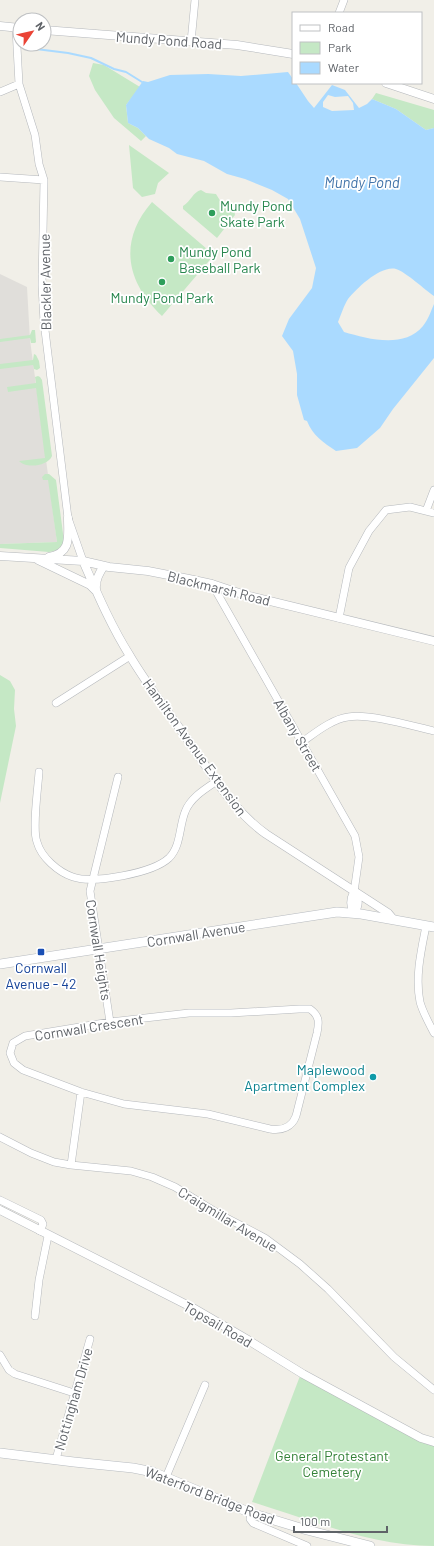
<svg xmlns="http://www.w3.org/2000/svg" width="434" height="1546" viewBox="0 0 434 1546" font-family="Barlow,sans-serif">
<style>
.industrial{fill:#e0deda}
.green{fill:#c5e8c5}
.water{fill:#aadaff;fill-rule:evenodd}
.lines{fill:none;stroke-linecap:round;stroke-linejoin:round}
.stream{stroke:#aadaff;stroke-width:2}
.minor-casing{stroke:#b5b8bc;stroke-width:8}
.tertiary-casing{stroke:#b5b8bc;stroke-width:9}
.secondary-casing{stroke:#b6babf;stroke-width:10}
.minor{stroke:#fff;stroke-width:7}
.tertiary{stroke:#fff;stroke-width:8}
.secondary{stroke:#fff;stroke-width:9}
.leisure-dot{fill:#2e9e5b;stroke:#fff;stroke-width:1.5}
.transit-dot{fill:#1a4fb4;stroke:#fff;stroke-width:1.5}
.culture-dot{fill:#0f9aa8;stroke:#fff;stroke-width:1.5}
.labels{text-anchor:middle;dominant-baseline:central;stroke-width:3.5;stroke-linejoin:round;paint-order:stroke}
.street-label{font-size:14px;fill:#5f6368;stroke:#fff}
.leisure-label{font-size:14px;fill:#27864d;stroke:#fff;text-anchor:start}
.transit-label{font-size:14px;fill:#164399;stroke:#fff}
.culture-label{font-size:14px;fill:#0d838f;stroke:#fff;text-anchor:end}
.park-label{font-size:14px;fill:#348238;stroke:#fff}
.water-label{font-size:15px;font-style:italic;fill:#4174aa;stroke:#fff}
</style>
<rect width="100%" height="100%" fill="#f1efe8"/>
<!-- industrial -->
<path class="industrial" d="M0 274 27 287 30 340 57 542 0 544Z"/>
<!-- green -->
<path class="green" d="M93 63 104 65 140 87 126 105 128 123 138 128 146 136 141 141 114 118 95 90 89 76Z
M376 93 434 110V128L426 130 396 109 372 99Z
M129 145 169 173 158 183 155 194 142 197 133 188Z
M201 190 206 193 216 194 224 207 234 209 235 215 217 238 183 209V206C191 201 193 192 201 190Z
M152 202 214 255 162 316C126 282 118 241 152 202Z
M32 330H35L36 342 35 343H31L30 338 0 342V339L30 335Z
M34 354 36 355 39 361 40 368 37 370 34 369 33 365 0 369V364L33 360Z
M38 376 40 377 42 380 52 456C48 466 26 469 19 461L45 458 36 388 8 392 7 387 36 383 35 377Z
M45 474H49L56 480 64 541C61 548 57 551 49 552L0 548V544L57 542 48 480H43L42 477Z
M0 675 10 681 15 690 14 709 16 726 0 803Z
M300 1376 421 1442 434 1446V1546C372 1546 310 1520 252 1502Z"/>
<!-- water -->
<path class="water" d="M288 72 293 79V83H296L308 101 314 108 332 85 345 90 359 108 367 104 372 99 396 109 426 130 434 128V296C425 290 406 272 396 269 381 265 357 288 348 299 344 305 341 315 338 322L344 332C368 339 404 349 423 326 428 320 431 311 434 304V358L393 409 380 428 357 448 336 451C323 442 313 436 307 421L304 420 297 395V374L293 351 282 336 289 319 312 288 316 268 300 219 288 199 272 190 245 179 227 174 204 161 177 154 169 148 149 139 138 128 128 123 126 105 143 81 148 82 170 75 208 74 241 76ZM328 95 335 97 348 96 353 103 354 110 332 111 323 107V102Z"/>
<g class="lines">
<!-- stream -->
<path class="stream" d="M28 48 68 53 91 58 114 69 126 72 142 82"/>
<!-- minor casing -->
<g class="minor-casing">
<path id="minor" d="M339 13 344 0
M16 28 19 84 35 135 39 164 44 180 42 285 44 322 68 518 83 561
M191 42 195 0
M0 92 19 84
M0 177 44 180
M426 511 434 490
M212 584 355 836 359 857 354 892
M339 618 349 568 369 531 386 510 410 507 434 513
M56 703 130 656
M302 742C315 733 332 719 348 717 369 713 412 726 434 731
M39 772C38 788 32 829 37 842 41 857 58 872 73 877 94 884 153 873 169 858 181 846 179 827 185 812 190 798 205 789 217 781
M426 926C421 951 415 977 420 1002 423 1013 429 1023 434 1033
M299 1009H310C320 1016 319 1023 317 1033L296 1116C292 1127 282 1131 270 1129L208 1114 124 1104 81 1092 23 1070 14 1063 10 1053 13 1043 25 1036 110 1022 189 1013H231Z
M110 1022 90 891 118 777
M0 1137 31 1153 54 1162 71 1165 131 1171 152 1177 175 1187 219 1214 265 1238 300 1264 328 1289 394 1357 434 1390
M71 1165 81 1092
M0 1200 41 1220 43 1224 40 1231
M35 1316 39 1280 48 1236
M0 1355 9 1370 15 1374 74 1393
M56 1459 90 1339
M166 1477 205 1385
M251 1513 250 1519 253 1523 307 1546"/>
</g>
<!-- tertiary casing -->
<g class="tertiary-casing">
<path id="tertiary" d="M0 26 20 28
M44 30 237 45 293 54
M386 83 434 99
M0 556 83 561 109 567 148 571 189 579 212 584 245 595 434 641
M49 557C72 553 68 536 68 518
M38 560 90 585 95 590
M83 561C97 593 111 626 130 656 149 688 173 718 194 749 215 779 235 812 266 834L388 913 393 919
M96 589C95 580 99 573 104 566
M354 892C359 900 359 905 354 913 350 906 350 900 354 892Z
M0 1210 193 1308 248 1340 303 1374 421 1438 434 1442"/>
</g>
<!-- secondary casing -->
<g class="secondary-casing">
<path id="secondary" d="M0 964 337 912 361 914 434 927
M0 1453 74 1462 133 1468 153 1472 251 1513 307 1530 370 1546"/>
</g>
<!-- minor -->
<use href="#minor" class="minor"/>
<!-- tertiary -->
<use href="#tertiary" class="tertiary"/>
<!-- secondary -->
<use href="#secondary" class="secondary"/>
</g>
<!-- markers -->
<g class="leisure-dot">
<circle cx="212" cy="213" r="4"/>
<circle cx="171" cy="259" r="4"/>
<circle cx="162" cy="282" r="4"/>
</g>
<rect class="transit-dot" x="37" y="948" width="8" height="8" rx="2"/>
<circle class="culture-dot" cx="373" cy="1077" r="4"/>
<g class="labels">
<!-- street labels -->
<g class="street-label">
<text transform="translate(169 40) rotate(4)">Mundy Pond Road</text>
<text transform="translate(45 282) rotate(-91)">Blackler Avenue</text>
<text transform="translate(219 588) rotate(14)">Blackmarsh Road</text>
<text transform="translate(298 735) rotate(60)">Albany Street</text>
<text transform="translate(195 747) rotate(54)">Hamilton Avenue Extension</text>
<text transform="translate(196 934) rotate(-9)">Cornwall Avenue</text>
<text transform="translate(99 950) rotate(81)">Cornwall Heights</text>
<text transform="translate(89 1027) rotate(-9)">Cornwall Crescent</text>
<text transform="translate(228 1219) rotate(31)">Craigmillar Avenue</text>
<text transform="translate(218 1324) rotate(30)">Topsail Road</text>
<text transform="translate(73 1399) rotate(-74)">Nottingham Drive</text>
<text transform="translate(210 1495) rotate(21)">Waterford Bridge Road</text>
</g>
<!-- leisure labels -->
<g class="leisure-label">
<text x="220" y="205">Mundy Pond<tspan x="220" dy="16">Skate Park</tspan></text>
<text x="179" y="251">Mundy Pond<tspan x="179" dy="16">Baseball Park</tspan></text>
<text x="162" y="297" text-anchor="middle">Mundy Pond Park</text>
</g>
<!-- transit labels -->
<g class="transit-label">
<text x="41" y="967">Cornwall<tspan x="41" dy="16">Avenue - 42</tspan></text>
</g>
<!-- culture labels -->
<g class="culture-label">
<text x="365" y="1069">Maplewood<tspan x="365" dy="16">Apartment Complex</tspan></text>
</g>
<!-- park labels -->
<g class="park-label">
<text x="332" y="1455">General Protestant<tspan x="332" dy="16">Cemetery</tspan></text>
</g>
<!-- water labels -->
<g class="water-label">
<text x="362" y="182">Mundy Pond</text>
</g>
</g>
<!-- legend -->
<rect x="292" y="12" width="130" height="72" fill="#ffffff" stroke="#bfc1c3"/>
<rect x="300" y="25" width="20" height="6" fill="#ffffff" stroke="#bfc1c3"/>
<text x="328" y="32" font-size="12" fill="#5f6368">Road</text>
<rect x="300" y="42" width="20" height="12" fill="#c5e8c5" stroke="#bfc1c3"/>
<text x="328" y="52" font-size="12" fill="#5f6368">Park</text>
<rect x="300" y="62" width="20" height="12" fill="#aadaff" stroke="#bfc1c3"/>
<text x="328" y="72" font-size="12" fill="#5f6368">Water</text>
<!-- north arrow -->
<g transform="translate(32 32) rotate(56)"><circle r="19" fill="#ffffff" stroke="#bfc1c3"/>
<path d="M0-3L7 15L0 10L-7 15Z" fill="#ea4335"/>
<text y="-6" font-size="11" font-weight="bold" text-anchor="middle" fill="#5f6368">N</text>
</g>
<!-- scale -->
<path d="M294 1526v6h93v-6" fill="none" stroke="#5f6368" stroke-width="2"/>
<text x="300" y="1526" font-size="12" fill="#5f6368" stroke="#ffffff" stroke-width="3" paint-order="stroke">100 m</text>
</svg>
